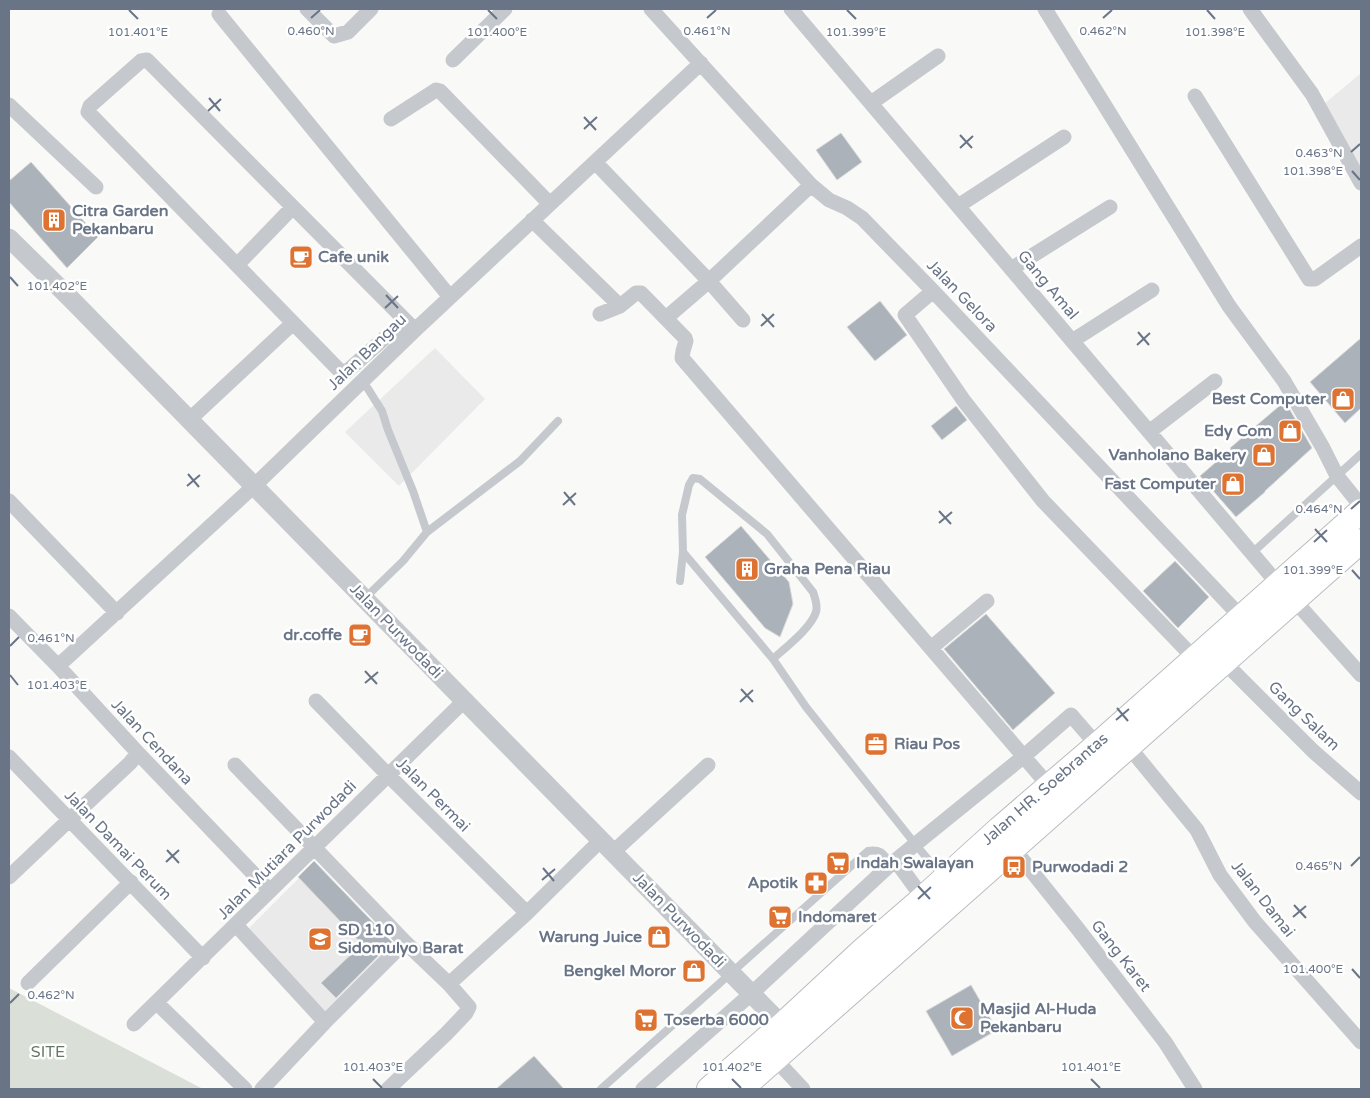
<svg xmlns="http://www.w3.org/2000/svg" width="1370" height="1098" viewBox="0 0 1370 1098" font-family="'Varela Round',sans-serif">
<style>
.built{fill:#eaeaea}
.green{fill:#dae0d8}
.building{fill:#acb2b9;stroke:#dadbd9}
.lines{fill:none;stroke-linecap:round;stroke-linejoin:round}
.primary-casing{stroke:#b8bbc0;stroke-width:26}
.service{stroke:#c5c8cc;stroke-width:8}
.minor{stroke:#c5c8cc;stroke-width:15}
.tertiary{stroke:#c5c8cc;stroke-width:19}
.primary{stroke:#fff;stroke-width:24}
.ticks{fill:none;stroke:#697587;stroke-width:2}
.labels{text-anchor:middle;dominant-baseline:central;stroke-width:5;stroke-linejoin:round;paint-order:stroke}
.poi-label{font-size:16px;font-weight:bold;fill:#697587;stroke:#fff;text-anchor:start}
.street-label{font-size:16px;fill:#697587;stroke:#fff}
.park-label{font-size:16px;fill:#657964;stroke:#fff}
.ticks-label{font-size:12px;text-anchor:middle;fill:#697587;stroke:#fff;stroke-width:5;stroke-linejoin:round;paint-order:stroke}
</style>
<rect width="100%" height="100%" fill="#f9f9f7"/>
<!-- built -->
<path class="built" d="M1361 73V172L1324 104Z
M435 348 485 399 399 486 345 432Z
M314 863 395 945 326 1014 245 932Z"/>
<!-- green -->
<path class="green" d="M9 988 203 1089H9Z"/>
<!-- building -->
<path class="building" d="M841 133 862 162 837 180 816 150Z
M31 162 98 237 67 268 9 202V181Z
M880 301 907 335 875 361 847 327Z
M1361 338V408L1345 423 1310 382Z
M1284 402 1290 410 1312 448 1265 491V492L1236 517 1200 476 1231 449 1230 448Z
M956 406 967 420 942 440 931 426Z
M741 526 789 582 793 604 780 637 765 628 705 557Z
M1175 561 1209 597 1178 628 1143 591Z
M986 614 1055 693 1013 730 944 649Z
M314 861 392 942 336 998 321 983 362 944 298 877Z
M971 985 997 1030 952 1056 926 1011Z
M534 1056 564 1089H496Z"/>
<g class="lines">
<!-- primary casing -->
<g class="primary-casing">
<path id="primary" d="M709 1089 782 1025 864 949 923 898 999 829 1097 745 1361 511
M741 1089 1361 541"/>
</g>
<!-- service -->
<path class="service" d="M363 381 382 411 388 430 413 491 427 532 403 561 364 599
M427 532 520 461 558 421
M683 552 773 659
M1252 553 1361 454
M680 581 683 552 682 515 689 485 693 478 700 479 767 534 813 592C815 598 818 605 816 612 811 628 786 647 773 659L806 707 916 845 943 877
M601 1089 868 851C882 849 883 854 891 864"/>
<!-- minor -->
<path class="minor" d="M307 9 334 36 348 32 371 9
M651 9 811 185 829 200 847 208 862 218 933 291 1241 617
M791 9 1278 584
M1045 9 1229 306 1284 381 1323 448 1337 476 1361 506
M1250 9 1312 94 1361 183
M219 14 450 297
M453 60 505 9
M1195 96 1309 279H1315L1361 246
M871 103 938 56
M9 105 96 187
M391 119 436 90 440 91 550 204
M595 162 709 281 743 320
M958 206 1064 137
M532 220 620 306
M237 265 293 207
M1011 269 1110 207
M933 291 905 315 964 401 1043 501 1194 658
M600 314 620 306 636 293H641L685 338 686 341 683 351 682 358 1049 786
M666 318 709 281 811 185
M405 320 345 373 338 369 88 112 90 106 141 61 147 60 415 330
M1072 341 1152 290
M189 420 293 323
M1149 432 1215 381
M9 501 117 613
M1294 600 1361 675
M9 616 58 666 138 753 270 891
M931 648 987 601
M1224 662 1313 751 1361 793
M58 666 254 486 415 330 701 63
M316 701 388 775 527 913
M1129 747 1197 830 1220 875 1255 922 1361 1042
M9 757 203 958
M235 765 405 942 449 984 469 1007 466 1013 446 1034 388 1089
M1013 848 1078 929 1165 1042 1195 1089
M612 853 708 765
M896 861 923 898
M9 877 69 820 130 763 138 753
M236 925 325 1022
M28 983 131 882
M449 984 527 913 601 840
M157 1003 245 1089
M134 1024 464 701
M775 1059 803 1089
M262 1089 325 1022 405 942
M643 1089 751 994 891 864 1023 757 1071 715 1097 745"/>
<!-- tertiary -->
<path class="tertiary" d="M9 238 69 297 782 1025"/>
<!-- primary -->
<use href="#primary" class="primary"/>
</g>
<!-- ticks -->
<path class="ticks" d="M129 10 138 19M488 10 497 19M847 10 856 19M1207 10 1215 19M311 18 320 10M707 18 716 10M1103 18 1112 10M209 98 220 111M208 111 221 99M584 117 596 130M584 129 597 117M960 135 972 148M960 148 973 136M1351 152 1360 144M1352 171 1360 180M10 277 18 286M386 295 398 308M385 308 398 296M762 314 774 327M761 326 774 314M1138 332 1149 345M1137 345 1150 333M188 474 199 487M187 486 200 475M564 492 575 505M563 505 576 493M1351 509 1360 501M939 511 951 524M939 523 952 512M1315 529 1327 542M1314 542 1327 530M1352 570 1360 579M10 646 19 637M365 671 377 684M10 675 18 685M365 683 378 672M741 689 753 702M740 702 753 690M1117 708 1128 721M1116 720 1129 709M167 850 179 863M166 862 179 850M1351 866 1360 857M543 868 554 881M542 880 555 869M918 886 930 899M918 899 931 887M1294 905 1306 918M1293 917 1306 906M1352 969 1360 978M10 1003 19 994M373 1079 382 1088M732 1079 741 1088M1091 1079 1100 1088"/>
<!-- icons -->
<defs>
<g id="building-square" transform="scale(1.25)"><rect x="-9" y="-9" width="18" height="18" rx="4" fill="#de7231" stroke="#fff"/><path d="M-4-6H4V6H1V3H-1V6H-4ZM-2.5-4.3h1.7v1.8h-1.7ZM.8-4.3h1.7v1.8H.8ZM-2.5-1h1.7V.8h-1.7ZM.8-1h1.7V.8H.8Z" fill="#fff"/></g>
<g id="cafe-square" transform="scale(1.25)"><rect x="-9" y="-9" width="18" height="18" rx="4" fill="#de7231" stroke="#fff"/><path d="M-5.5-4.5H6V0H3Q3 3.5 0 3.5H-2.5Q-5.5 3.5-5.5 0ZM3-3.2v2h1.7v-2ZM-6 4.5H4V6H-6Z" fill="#fff"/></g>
<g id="shop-square" transform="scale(1.25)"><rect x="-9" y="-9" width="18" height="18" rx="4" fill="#de7231" stroke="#fff"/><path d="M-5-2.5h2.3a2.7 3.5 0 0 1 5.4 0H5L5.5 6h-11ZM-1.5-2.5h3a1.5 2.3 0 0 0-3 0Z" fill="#fff"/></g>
<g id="office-square" transform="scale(1.25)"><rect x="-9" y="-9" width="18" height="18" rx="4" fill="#de7231" stroke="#fff"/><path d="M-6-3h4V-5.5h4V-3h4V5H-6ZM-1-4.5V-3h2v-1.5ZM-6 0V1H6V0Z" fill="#fff"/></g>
<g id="supermarket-square" transform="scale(1.25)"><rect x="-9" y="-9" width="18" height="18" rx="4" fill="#de7231" stroke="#fff"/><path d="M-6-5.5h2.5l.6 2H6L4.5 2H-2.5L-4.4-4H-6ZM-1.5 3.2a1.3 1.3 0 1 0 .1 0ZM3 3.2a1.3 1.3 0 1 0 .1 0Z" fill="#fff"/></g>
<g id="bus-square" transform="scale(1.25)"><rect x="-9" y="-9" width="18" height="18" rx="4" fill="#de7231" stroke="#fff"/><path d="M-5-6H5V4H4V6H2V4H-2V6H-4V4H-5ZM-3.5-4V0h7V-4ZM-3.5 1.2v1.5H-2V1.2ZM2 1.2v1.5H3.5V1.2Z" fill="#fff"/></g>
<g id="pharmacy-square" transform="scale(1.25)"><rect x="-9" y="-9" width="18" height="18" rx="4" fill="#de7231" stroke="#fff"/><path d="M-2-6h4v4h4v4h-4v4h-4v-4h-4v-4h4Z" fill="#fff"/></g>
<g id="school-square" transform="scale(1.25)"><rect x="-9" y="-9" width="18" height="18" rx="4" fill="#de7231" stroke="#fff"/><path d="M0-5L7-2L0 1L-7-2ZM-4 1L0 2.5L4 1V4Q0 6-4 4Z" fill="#fff"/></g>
<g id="mosque-square" transform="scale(1.25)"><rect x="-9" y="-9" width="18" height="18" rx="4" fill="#de7231" stroke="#fff"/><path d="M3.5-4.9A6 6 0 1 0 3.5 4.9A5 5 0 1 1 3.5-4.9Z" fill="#fff"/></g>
</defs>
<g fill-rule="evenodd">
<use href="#building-square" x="54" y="220"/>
<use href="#cafe-square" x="301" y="257"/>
<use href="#shop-square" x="1343" y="399"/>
<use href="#shop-square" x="1290" y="431"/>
<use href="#shop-square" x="1264" y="455"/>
<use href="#shop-square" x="1233" y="484"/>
<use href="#building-square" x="747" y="569"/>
<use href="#cafe-square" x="360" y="635"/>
<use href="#office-square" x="876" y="744"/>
<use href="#supermarket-square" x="838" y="863"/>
<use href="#bus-square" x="1014" y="867"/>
<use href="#pharmacy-square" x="816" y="883"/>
<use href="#supermarket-square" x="780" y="917"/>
<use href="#shop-square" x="659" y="937"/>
<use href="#school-square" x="320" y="939"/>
<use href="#shop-square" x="694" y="971"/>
<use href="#mosque-square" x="962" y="1018"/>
<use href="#supermarket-square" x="646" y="1020"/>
</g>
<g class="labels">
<!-- poi labels -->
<g class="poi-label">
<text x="72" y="211">Citra Garden<tspan x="72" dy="18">Pekanbaru</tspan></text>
<text x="318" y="257">Cafe unik</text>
<text x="1326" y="399" text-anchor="end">Best Computer</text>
<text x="1272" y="431" text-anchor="end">Edy Com</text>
<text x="1246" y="455" text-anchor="end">Vanholano Bakery</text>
<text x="1216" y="484" text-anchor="end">Fast Computer</text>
<text x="764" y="569">Graha Pena Riau</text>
<text x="342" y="635" text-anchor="end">dr.coffe</text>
<text x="894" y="744">Riau Pos</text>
<text x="856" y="863">Indah Swalayan</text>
<text x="1032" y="867">Purwodadi 2</text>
<text x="798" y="883" text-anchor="end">Apotik</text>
<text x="798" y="917">Indomaret</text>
<text x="338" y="930">SD 110<tspan x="338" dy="18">Sidomulyo Barat</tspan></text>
<text x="642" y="937" text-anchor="end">Warung Juice</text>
<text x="676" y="971" text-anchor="end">Bengkel Moror</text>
<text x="980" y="1009">Masjid Al-Huda<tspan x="980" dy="18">Pekanbaru</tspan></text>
<text x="664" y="1020">Toserba 6000</text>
</g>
<!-- street labels -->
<g class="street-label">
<text transform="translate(1048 285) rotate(50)">Gang Amal</text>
<text transform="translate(962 296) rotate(46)">Jalan Gelora</text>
<text transform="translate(367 352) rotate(-44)">Jalan Bangau</text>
<text transform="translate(396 631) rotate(46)">Jalan Purwodadi</text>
<text transform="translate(1304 716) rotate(44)">Gang Salam</text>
<text transform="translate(152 742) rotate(47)">Jalan Cendana</text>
<text transform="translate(1045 789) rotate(-41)">Jalan HR. Soebrantas</text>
<text transform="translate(433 795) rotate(45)">Jalan Permai</text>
<text transform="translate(118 845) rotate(46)">Jalan Damai Perum</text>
<text transform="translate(287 850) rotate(-45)">Jalan Mutiara Purwodadi</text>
<text transform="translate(1263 899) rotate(52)">Jalan Damai</text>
<text transform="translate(679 920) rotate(46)">Jalan Purwodadi</text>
<text transform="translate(1121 956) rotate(52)">Gang Karet</text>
</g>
<!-- park labels -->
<g class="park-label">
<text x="48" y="1052">SITE</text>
</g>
</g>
<g class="ticks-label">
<text x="311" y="35">0.460°N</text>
<text x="707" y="35">0.461°N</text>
<text x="1103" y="35">0.462°N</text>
<text x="138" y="36">101.401°E</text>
<text x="497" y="36">101.400°E</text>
<text x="856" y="36">101.399°E</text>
<text x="1215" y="36">101.398°E</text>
<text x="1319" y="157">0.463°N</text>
<text x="1313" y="175">101.398°E</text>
<text x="57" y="290">101.402°E</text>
<text x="1319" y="513">0.464°N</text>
<text x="1313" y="574">101.399°E</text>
<text x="51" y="642">0.461°N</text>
<text x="57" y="689">101.403°E</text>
<text x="1319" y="870">0.465°N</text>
<text x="1313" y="973">101.400°E</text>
<text x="51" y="999">0.462°N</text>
<text x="373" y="1071">101.403°E</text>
<text x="732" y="1071">101.402°E</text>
<text x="1091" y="1071">101.401°E</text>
</g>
<!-- border -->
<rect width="1370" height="1098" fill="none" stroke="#697587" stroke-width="20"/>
</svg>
